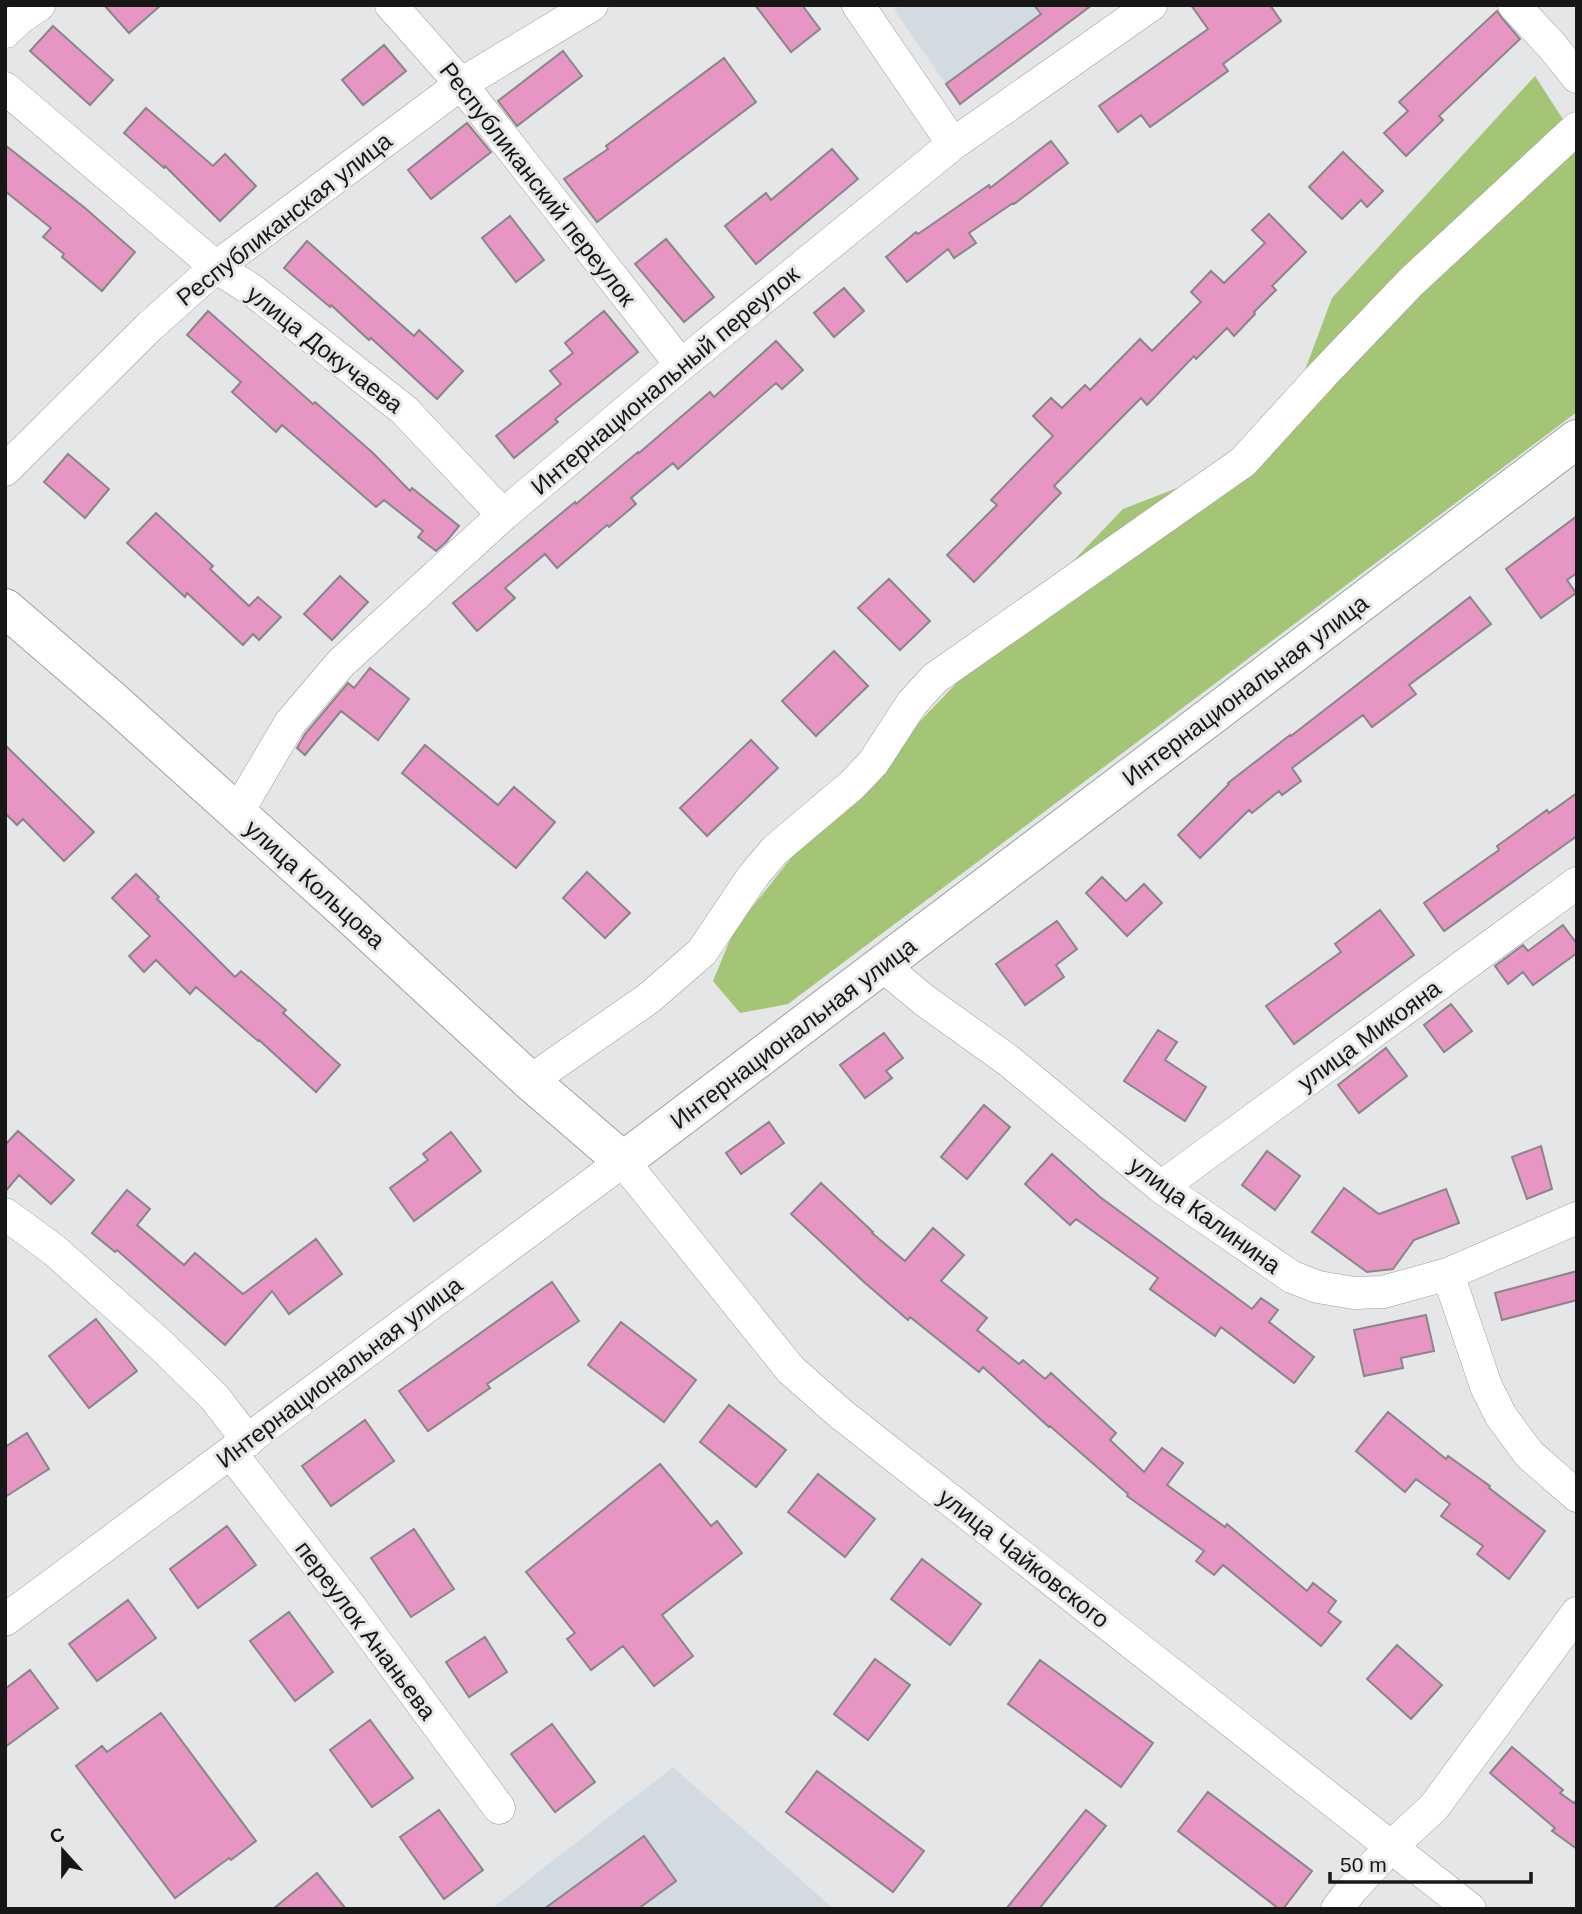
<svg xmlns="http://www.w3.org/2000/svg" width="1582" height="1914" viewBox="0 0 1582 1914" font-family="Helvetica,sans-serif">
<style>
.built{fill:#d3dbe2}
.green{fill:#a4c476}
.building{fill:#e795c2;stroke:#888687;stroke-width:2}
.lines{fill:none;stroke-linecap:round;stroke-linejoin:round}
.minor-casing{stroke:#9d9fa0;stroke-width:33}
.major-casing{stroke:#9d9fa0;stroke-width:40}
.minor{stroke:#fff;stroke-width:32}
.major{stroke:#fff;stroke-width:38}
.labels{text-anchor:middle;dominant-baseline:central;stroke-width:6;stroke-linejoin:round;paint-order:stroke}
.street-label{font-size:24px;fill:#171718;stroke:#e4e6e7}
</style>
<rect width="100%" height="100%" fill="#e4e6e7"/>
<!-- built -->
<path class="built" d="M901 5H1092L960 104 894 10Z
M673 1767 834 1909H491Z"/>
<!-- green -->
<path class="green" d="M1535 76 1577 141V412L788 1004 740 1013 713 981 734 930 799 848 1123 509 1275 450 1332 298Z"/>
<!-- building -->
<path class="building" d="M104 5H161L129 33Z
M755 5H802L820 29 791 52Z
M1034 5H1092L960 104 946 84 1041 14Z
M1191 5H1270L1281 21 1223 64 1228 71 1150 127 1141 115 1118 132 1099 106 1208 29Z
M1497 11 1501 17 1520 39 1439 116 1443 120 1406 156 1384 133 1408 111 1399 102Z
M53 26 113 80 90 105 30 51Z
M384 45 406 71 363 105 342 80Z
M563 51 582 76 517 126 498 101Z
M724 58 756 102 597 222 564 179 608 149 606 146Z
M146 108 213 166 225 154 256 186 220 221 165 166 164 168 124 133Z
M467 123 491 152 431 199 408 170Z
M1051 141 1068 163 1014 204 1013 203 969 233 976 243 954 258 948 249 907 282 886 257 916 232 918 234 989 185 990 188Z
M5 145 85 208 135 252 102 291 62 257 64 254 43 237 51 228 5 191Z
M832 149 858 179 756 264 725 226 766 193 771 200Z
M1343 152 1383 191 1367 207 1361 200 1342 219 1309 187Z
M1269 214 1306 252 1272 286 1276 290 1254 312 1255 314 1234 336 1227 328 1196 359 1194 356 1147 405 1141 398 1054 486 1061 493 974 582 947 555 997 505 991 500 1053 436 1033 416 1051 398 1062 408 1085 385 1090 390 1140 339 1152 351 1201 302 1191 292 1211 271 1224 283 1265 243 1252 230Z
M510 216 544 260 516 282 482 238Z
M666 239 714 297 684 322 635 264Z
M307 241 414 336 419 330 463 371 437 399 371 338 369 340 331 305 330 307 284 268Z
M844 288 864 311 834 337 814 313Z
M208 311 313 404 315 402 373 453 410 491 412 488 459 526 446 542 436 551 418 537 423 531 384 500 376 507 282 425 276 432 232 392 241 382 187 335Z
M604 311 638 352 555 419 558 422 514 458 496 436 561 384 550 371 573 353 565 343Z
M776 341 803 370 782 389 776 383 678 469 673 463 631 498 636 504 609 527 607 525 557 568 545 554 505 588 515 598 477 631 453 603 575 502 576 504 638 452 639 453 710 392 714 397Z
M68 454 109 489 85 518 44 482Z
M156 513 213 566 210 569 249 606 258 597 281 617 259 640 253 634 243 645 187 593 185 597 127 543Z
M1577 516V573L1567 580 1576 593 1541 618 1506 569Z
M340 576 368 602 332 640 304 614Z
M889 579 930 621 900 650 858 608Z
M1470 597 1491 624 1409 685 1416 694 1372 727 1363 715 1292 768 1301 781 1282 795 1279 791 1252 813 1249 810 1200 858 1178 835 1229 784 1228 783 1290 735 1291 736Z
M834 651 868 686 816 736 782 701Z
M370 668 409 699 378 740 341 711 305 755 297 748 305 734 348 683 354 688Z
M751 740 778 768 707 836 680 808Z
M5 745 94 832 64 861 23 819 17 825 5 813Z
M425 745 498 805 514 787 555 822 516 868 402 773Z
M1577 793V836L1444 931 1424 903 1499 850 1497 846 1547 810 1549 813Z
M587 872 630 913 605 938 563 898Z
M136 874 159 897 157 899 235 977 241 971 286 1010 283 1013 340 1065 316 1092 259 1040 258 1041 196 987 190 994 156 960 144 972 129 956 150 936 112 898Z
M1102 877 1126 901 1144 884 1162 903 1127 936 1086 893Z
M1380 910 1414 955 1294 1044 1266 1006 1341 952 1335 944Z
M1057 921 1077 949 1056 965 1064 977 1025 1005 996 964Z
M1563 925 1577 944V953L1533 985 1523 972 1508 984 1495 966 1523 945 1528 951Z
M1451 1004 1472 1031 1444 1052 1424 1025Z
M1158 1030 1177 1042 1165 1060 1206 1087 1185 1121 1124 1081Z
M884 1033 903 1058 886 1071 892 1078 865 1098 840 1065Z
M1386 1048 1407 1076 1359 1113 1338 1085Z
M984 1105 1010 1127 967 1179 941 1157Z
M769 1122 784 1143 741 1174 726 1153Z
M18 1131 74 1180 51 1204 19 1175 5 1192V1145Z
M451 1132 481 1171 414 1221 390 1188 428 1160 423 1154Z
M1541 1146 1552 1189 1527 1199 1512 1157Z
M1267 1151 1300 1176 1275 1210 1242 1185Z
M1052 1154 1100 1197 1252 1309 1261 1298 1278 1310 1269 1322 1314 1357 1294 1383 1221 1327 1215 1336 1150 1289 1158 1278 1076 1219 1070 1225 1025 1184Z
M821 1183 873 1232 872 1233 905 1261 933 1228 964 1255 941 1281 987 1318 977 1330 1019 1364 1023 1360 1045 1379 1051 1373 1116 1433 1110 1440 1144 1472 1162 1448 1183 1463 1167 1485 1225 1527 1227 1524 1307 1591 1313 1583 1336 1601 1328 1612 1341 1622 1321 1646 1223 1565 1214 1575 1196 1561 1204 1551 1127 1496 1128 1494 1050 1426 1049 1427 983 1367 979 1372 910 1317 908 1320 864 1282 791 1214Z
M1344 1188 1379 1214 1446 1189 1459 1223 1414 1240 1393 1269 1367 1272 1312 1232Z
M127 1190 150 1209 137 1225 184 1265 195 1253 243 1294 316 1239 342 1274 289 1314 272 1291 225 1345 117 1250 115 1252 92 1233Z
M1577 1271V1300L1502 1320 1495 1293Z
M552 1282 579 1321 487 1384 490 1388 428 1431 399 1391Z
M1426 1315 1434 1351 1401 1358 1403 1368 1364 1376 1354 1330Z
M96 1319 137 1371 89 1408 49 1356Z
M621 1322 696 1380 664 1422 588 1365Z
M729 1405 786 1450 756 1487 700 1442Z
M1388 1412 1446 1459 1448 1456 1490 1486 1489 1488 1545 1531 1509 1579 1477 1554 1483 1546 1441 1516 1450 1504 1416 1479 1405 1492 1356 1451Z
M365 1420 394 1461 331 1506 302 1466Z
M27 1433 49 1469 5 1497V1447Z
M660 1464 711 1526 717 1521 742 1553 662 1615 693 1656 654 1686 623 1646 591 1670 567 1639 575 1633 526 1572Z
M818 1474 875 1519 845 1557 788 1512Z
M227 1526 256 1565 198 1608 170 1569Z
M414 1529 454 1589 411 1617 371 1558Z
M922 1559 981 1604 950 1645 891 1599Z
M128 1600 156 1638 97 1681 69 1644Z
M289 1612 333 1672 295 1701 250 1641Z
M485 1637 507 1672 469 1697 446 1662Z
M1397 1645 1442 1685 1411 1719 1367 1679Z
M875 1659 910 1685 868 1740 834 1714Z
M1040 1660 1153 1743 1121 1787 1008 1704Z
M30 1670 58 1708 5 1747V1689Z
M161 1713 256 1841 231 1860 229 1858 175 1898 76 1766 102 1746 107 1752Z
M370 1720 413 1778 372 1807 330 1750Z
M552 1724 595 1782 555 1812 511 1754Z
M1512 1747 1563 1790 1560 1793 1574 1803 1577 1799V1849L1552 1831 1555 1828 1490 1773Z
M817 1771 924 1851 893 1892 786 1812Z
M1208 1792 1312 1871 1283 1909H1279L1178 1831Z
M439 1810 483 1870 444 1899 400 1837Z
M1086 1810 1106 1826 1039 1909H1006Z
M644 1836 676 1881 638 1909H544Z
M317 1873 346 1909H273Z"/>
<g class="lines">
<!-- minor casing -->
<g class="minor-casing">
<path id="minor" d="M391 5 461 84 681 365
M858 5 953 144
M1514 5 1552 46 1577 77
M5 32 20 18 39 5
M5 88 216 267 252 290 404 410 503 515
M5 470 149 327 216 267 461 84 592 5
M237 813 290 723 341 663 503 515 681 365 953 144 1151 5
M882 965 924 1000 1009 1061 1161 1187 1292 1277 1318 1287 1354 1293 1383 1292 1448 1274 1577 1218
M530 1081 649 998 702 952 753 876 775 850 852 785 873 763 912 703 935 678 1243 462 1324 373 1411 282 1577 128
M1161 1187 1577 883
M5 1214 54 1250 162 1346 215 1398 248 1441
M1448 1274 1486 1386 1501 1416 1529 1454 1577 1496
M231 1453 352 1609 499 1808
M5 1620 623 1161 791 1370 841 1414 1470 1909
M1337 1909 1352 1889 1391 1847 1434 1807 1577 1613"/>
</g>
<!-- major casing -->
<g class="major-casing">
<path id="major" d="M5 608 113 701 347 912 530 1081 623 1161 1577 439"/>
</g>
<!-- minor -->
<use href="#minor" class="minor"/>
<!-- major -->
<use href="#major" class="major"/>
</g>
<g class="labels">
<!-- street labels -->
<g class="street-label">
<text transform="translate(538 184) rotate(52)">Республиканский переулок</text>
<text transform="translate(284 219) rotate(-38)">Республиканская улица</text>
<text transform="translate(325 349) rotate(38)">улица Докучаева</text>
<text transform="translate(665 380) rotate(-40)">Интернациональный переулок</text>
<text transform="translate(1245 690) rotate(-37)">Интернациональная улица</text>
<text transform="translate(315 884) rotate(42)">улица Кольцова</text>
<text transform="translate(793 1033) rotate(-37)">Интернациональная улица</text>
<text transform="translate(1369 1035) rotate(-36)">улица Микояна</text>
<text transform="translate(1205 1215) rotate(36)">улица Калинина</text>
<text transform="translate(339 1372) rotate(-37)">Интернациональная улица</text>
<text transform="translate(1024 1558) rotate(38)">улица Чайковского</text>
<text transform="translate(366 1630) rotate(53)">переулок Ананьева</text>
</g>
</g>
<!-- border -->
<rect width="1582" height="1914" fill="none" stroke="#171718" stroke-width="14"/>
<!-- north arrow -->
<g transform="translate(63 1851) rotate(339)" stroke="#e4e6e7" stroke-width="5" paint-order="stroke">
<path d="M0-5L12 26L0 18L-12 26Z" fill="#171718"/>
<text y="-10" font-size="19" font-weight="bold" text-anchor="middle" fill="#171718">С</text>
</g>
<!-- scale -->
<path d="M1330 1872v10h201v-10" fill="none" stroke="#171718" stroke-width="3.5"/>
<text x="1340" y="1872" font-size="21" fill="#171718" stroke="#e4e6e7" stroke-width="5" paint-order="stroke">50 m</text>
</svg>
